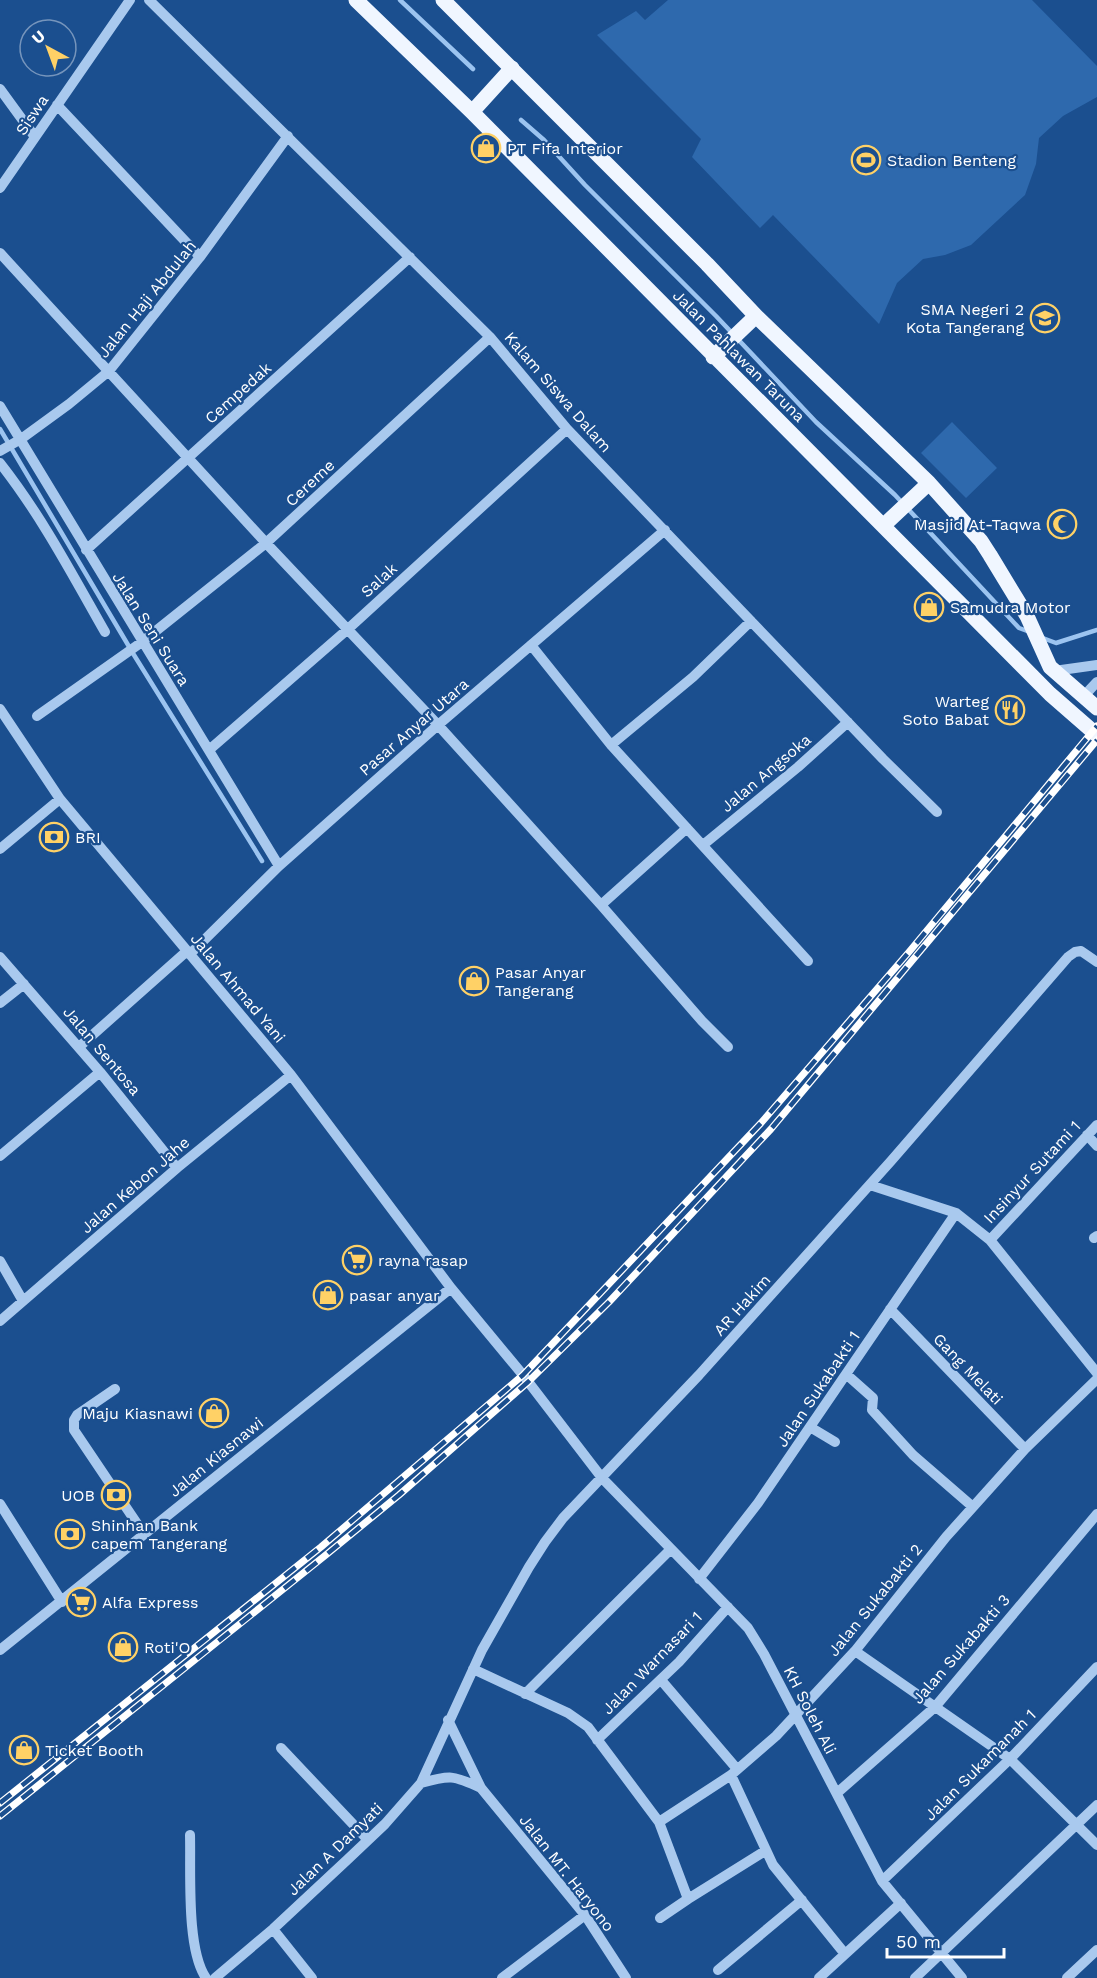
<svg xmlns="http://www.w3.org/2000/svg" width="1097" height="1978" viewBox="0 0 1097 1978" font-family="'Work Sans',sans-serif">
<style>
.grass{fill:#2e69ad}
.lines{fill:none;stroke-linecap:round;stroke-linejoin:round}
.stream{stroke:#9cc4f0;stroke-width:4.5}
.minor{stroke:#a9c9ee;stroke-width:10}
.major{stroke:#f0f6ff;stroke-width:15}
.rail-casing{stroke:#fff;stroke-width:7}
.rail{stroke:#1b4f8f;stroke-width:4.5;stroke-dasharray:14;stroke-linecap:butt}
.labels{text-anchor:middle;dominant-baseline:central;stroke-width:4.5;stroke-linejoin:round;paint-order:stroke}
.street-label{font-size:16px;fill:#fff;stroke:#1b4f8f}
.poi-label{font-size:16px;fill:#fff;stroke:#1b4f8f;text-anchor:start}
</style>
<rect width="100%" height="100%" fill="#1b4f8f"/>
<!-- grass -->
<path class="grass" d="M668 0H1032L1097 66V97L1063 116 1039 138 1036 164 1025 195 971 245 945 255 923 259 897 283 879 324 773 215 760 228 692 157 701 139 597 35 636 11 645 20Z
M952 422 997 468 966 498 921 453Z"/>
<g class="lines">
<!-- stream -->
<path class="stream" d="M400 0 473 69
M521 120 544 140 585 185 716 316 816 422 895 495 1019 628 1030 632
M0 429 134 655 262 861
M1040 637 1056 643 1097 630"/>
<!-- minor -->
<path class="minor" d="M149 0 490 337 567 429 883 759 937 812
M0 89 35 137
M57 105 200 257
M0 188 130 0
M0 253 266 543 438 725 601 905 702 1021 728 1047
M0 406 279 866
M0 451 21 439 69 404 109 371 200 257 288 136
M0 463C41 515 72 574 105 632
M86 550 410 257
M531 645 611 745 808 961
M1054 671 1097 665
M1083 697 1097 682
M0 709 60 799 291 1075 451 1288 523 1375 602 1478 748 1628 764 1654 882 1881 962 1978
M37 716 142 642 266 543 490 337
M611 745 693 677 751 621
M209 750 348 629 567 429
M703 845 798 767 848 722
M0 849 60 799
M601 905 687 828
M190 954 279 866 438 725 665 530
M0 957 100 1072 177 1168
M0 1003 24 984
M79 1047 187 951
M1087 1135 1097 1146
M0 1156 100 1072
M870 1185 956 1213 990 1240 1097 1373
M1094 1238 1097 1236
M990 1240 1097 1125
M0 1261 23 1301
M890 1309 1025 1449
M0 1321 177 1168 291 1075
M846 1374 873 1398 872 1410 913 1455 973 1507
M115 1389 77 1415 74 1420V1430L144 1534
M810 1427 835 1442
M0 1504 62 1602
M699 1579 758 1503 956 1213
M0 1650 451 1288
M855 1651 1010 1759 1097 1845
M473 1669 568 1713 588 1727 659 1822 688 1899
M661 1680 737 1769
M525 1694 671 1549
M448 1720 481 1788 585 1915 626 1978
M597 1740 679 1662 728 1607
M281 1748 368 1840
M731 1775 773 1865 845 1954
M421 1783C450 1775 453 1775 481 1788
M837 1793 935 1707 1097 1514
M659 1822 731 1775 776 1736 855 1651 946 1537 1025 1449 1097 1379
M190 1835C191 1872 186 1949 206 1978
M882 1881 1010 1759 1097 1667
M660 1918 688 1899 765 1851
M273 1929 312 1978
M718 1970 802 1900
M215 1978 273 1929 347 1860 385 1824 421 1783 482 1650 529 1567 545 1542 563 1518 699 1375 891 1161 1068 957 1075 952 1081 951 1097 962
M502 1978 585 1915
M819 1978 901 1903
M915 1978 1097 1805
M1067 1978 1097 1950"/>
<!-- major -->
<path class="major" d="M356 0 472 112 1050 694 1097 735
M443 0 707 264 756 316 929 483 981 541 990 555 1027 616 1050 667 1097 708
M472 112 512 68
M713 357 756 316
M883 526 929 483"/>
<!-- rail casing -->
<g class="rail-casing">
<path id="rail" d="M0 1803 321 1547 523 1375 761 1123 909 952 1097 726
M0 1816 327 1554 399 1495 528 1382 609 1302 771 1129 1097 740"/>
</g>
<!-- rail -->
<use href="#rail" class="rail"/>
</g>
<!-- icons -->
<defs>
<g id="shop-ring" transform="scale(1.5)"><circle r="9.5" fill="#1b4f8f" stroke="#ffd166" stroke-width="1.5"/><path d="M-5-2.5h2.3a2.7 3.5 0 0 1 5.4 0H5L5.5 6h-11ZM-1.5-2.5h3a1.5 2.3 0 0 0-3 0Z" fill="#ffd166"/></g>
<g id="stadium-ring" transform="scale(1.5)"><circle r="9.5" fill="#1b4f8f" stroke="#ffd166" stroke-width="1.5"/><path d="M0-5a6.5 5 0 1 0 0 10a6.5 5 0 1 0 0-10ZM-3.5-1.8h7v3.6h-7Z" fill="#ffd166"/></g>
<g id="school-ring" transform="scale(1.5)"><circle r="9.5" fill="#1b4f8f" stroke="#ffd166" stroke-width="1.5"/><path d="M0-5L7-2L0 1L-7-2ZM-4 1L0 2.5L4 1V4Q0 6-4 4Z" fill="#ffd166"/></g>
<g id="mosque-ring" transform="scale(1.5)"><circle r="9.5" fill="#1b4f8f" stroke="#ffd166" stroke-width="1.5"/><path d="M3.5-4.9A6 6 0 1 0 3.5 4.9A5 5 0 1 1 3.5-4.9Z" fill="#ffd166"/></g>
<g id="restaurant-ring" transform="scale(1.5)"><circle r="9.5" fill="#1b4f8f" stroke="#ffd166" stroke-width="1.5"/><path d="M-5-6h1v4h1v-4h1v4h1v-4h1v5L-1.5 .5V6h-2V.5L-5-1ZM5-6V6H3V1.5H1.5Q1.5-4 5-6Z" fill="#ffd166"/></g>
<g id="bank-ring" transform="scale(1.5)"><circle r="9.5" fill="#1b4f8f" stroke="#ffd166" stroke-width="1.5"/><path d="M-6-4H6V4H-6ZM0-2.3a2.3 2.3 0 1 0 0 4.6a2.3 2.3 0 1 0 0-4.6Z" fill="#ffd166"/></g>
<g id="supermarket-ring" transform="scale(1.5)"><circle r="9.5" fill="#1b4f8f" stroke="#ffd166" stroke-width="1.5"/><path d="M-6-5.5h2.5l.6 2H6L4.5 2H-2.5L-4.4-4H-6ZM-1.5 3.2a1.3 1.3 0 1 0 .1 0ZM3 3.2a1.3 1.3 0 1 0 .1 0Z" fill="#ffd166"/></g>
</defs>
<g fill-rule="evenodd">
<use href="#shop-ring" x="486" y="148"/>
<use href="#stadium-ring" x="866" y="160"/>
<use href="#school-ring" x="1045" y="318"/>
<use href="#mosque-ring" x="1062" y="524"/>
<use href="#shop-ring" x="929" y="607"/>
<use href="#restaurant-ring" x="1010" y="710"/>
<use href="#bank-ring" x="54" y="837"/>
<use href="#shop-ring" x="474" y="981"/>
<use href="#supermarket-ring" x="357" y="1260"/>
<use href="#shop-ring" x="328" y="1295"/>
<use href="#shop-ring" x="214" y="1413"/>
<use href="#bank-ring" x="116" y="1495"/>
<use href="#bank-ring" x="70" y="1534"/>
<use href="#supermarket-ring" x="81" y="1602"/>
<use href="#shop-ring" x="123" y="1647"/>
<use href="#shop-ring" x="24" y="1750"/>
</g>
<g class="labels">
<!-- street labels -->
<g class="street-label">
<text transform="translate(32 115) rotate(-56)">Siswa</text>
<text transform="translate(147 299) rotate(-51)">Jalan Haji Abdulah</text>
<text transform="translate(739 356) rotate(45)">Jalan Pahlawan Taruna</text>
<text transform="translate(558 392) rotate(49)">Kalam Siswa Dalam</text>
<text transform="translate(238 393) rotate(-42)">Cempedak</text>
<text transform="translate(310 483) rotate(-43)">Cereme</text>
<text transform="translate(379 580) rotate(-42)">Salak</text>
<text transform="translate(151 629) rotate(58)">Jalan Seni Suara</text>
<text transform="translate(414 727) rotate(-41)">Pasar Anyar Utara</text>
<text transform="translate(766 773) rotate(-40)">Jalan Angsoka</text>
<text transform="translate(238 988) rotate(50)">Jalan Ahmad Yani</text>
<text transform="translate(102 1051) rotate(50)">Jalan Sentosa</text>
<text transform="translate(1032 1172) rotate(-47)">Insinyur Sutami 1</text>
<text transform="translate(135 1185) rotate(-41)">Jalan Kebon Jahe</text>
<text transform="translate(742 1305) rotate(-48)">AR Hakim</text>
<text transform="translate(968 1369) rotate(46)">Gang Melati</text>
<text transform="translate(818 1389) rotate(-56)">Jalan Sukabakti 1</text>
<text transform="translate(216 1457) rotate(-39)">Jalan Kiasnawi</text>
<text transform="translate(875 1600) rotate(-51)">Jalan Sukabakti 2</text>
<text transform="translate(961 1649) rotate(-49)">Jalan Sukabakti 3</text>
<text transform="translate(652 1663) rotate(-46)">Jalan Warnasari 1</text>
<text transform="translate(810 1710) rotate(63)">KH Soleh Ali</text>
<text transform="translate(980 1765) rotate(-45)">Jalan Sukamanah 1</text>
<text transform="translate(335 1849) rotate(-44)">Jalan A Damyati</text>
<text transform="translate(567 1873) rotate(52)">Jalan MT. Haryono</text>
</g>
<!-- poi labels -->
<g class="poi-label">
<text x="507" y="148">PT Fifa Interior</text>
<text x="887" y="160">Stadion Benteng</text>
<text x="1024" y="309" text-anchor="end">SMA Negeri 2<tspan x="1024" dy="18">Kota Tangerang</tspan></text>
<text x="1041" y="524" text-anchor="end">Masjid At-Taqwa</text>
<text x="950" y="607">Samudra Motor</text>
<text x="989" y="701" text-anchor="end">Warteg<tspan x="989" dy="18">Soto Babat</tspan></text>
<text x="75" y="837">BRI</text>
<text x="495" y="972">Pasar Anyar<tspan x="495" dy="18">Tangerang</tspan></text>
<text x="378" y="1260">rayna rasap</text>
<text x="349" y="1295">pasar anyar</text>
<text x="193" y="1413" text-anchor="end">Maju Kiasnawi</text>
<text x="95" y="1495" text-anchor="end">UOB</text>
<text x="91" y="1525">Shinhan Bank<tspan x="91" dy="18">capem Tangerang</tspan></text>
<text x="102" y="1602">Alfa Express</text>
<text x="144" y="1647">Roti'O</text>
<text x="45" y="1750">Ticket Booth</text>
</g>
</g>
<!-- north arrow -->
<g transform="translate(48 48) rotate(319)"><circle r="28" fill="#1b4f8f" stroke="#7695bc" stroke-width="1.5"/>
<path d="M0-4.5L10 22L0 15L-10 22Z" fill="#ffd166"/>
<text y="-9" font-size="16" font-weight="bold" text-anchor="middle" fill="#ffffff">U</text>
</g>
<!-- scale -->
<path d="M887 1948v9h117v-9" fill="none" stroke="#ffffff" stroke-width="3"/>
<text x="896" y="1948" font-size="18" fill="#ffffff" stroke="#1b4f8f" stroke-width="4.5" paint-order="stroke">50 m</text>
</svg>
